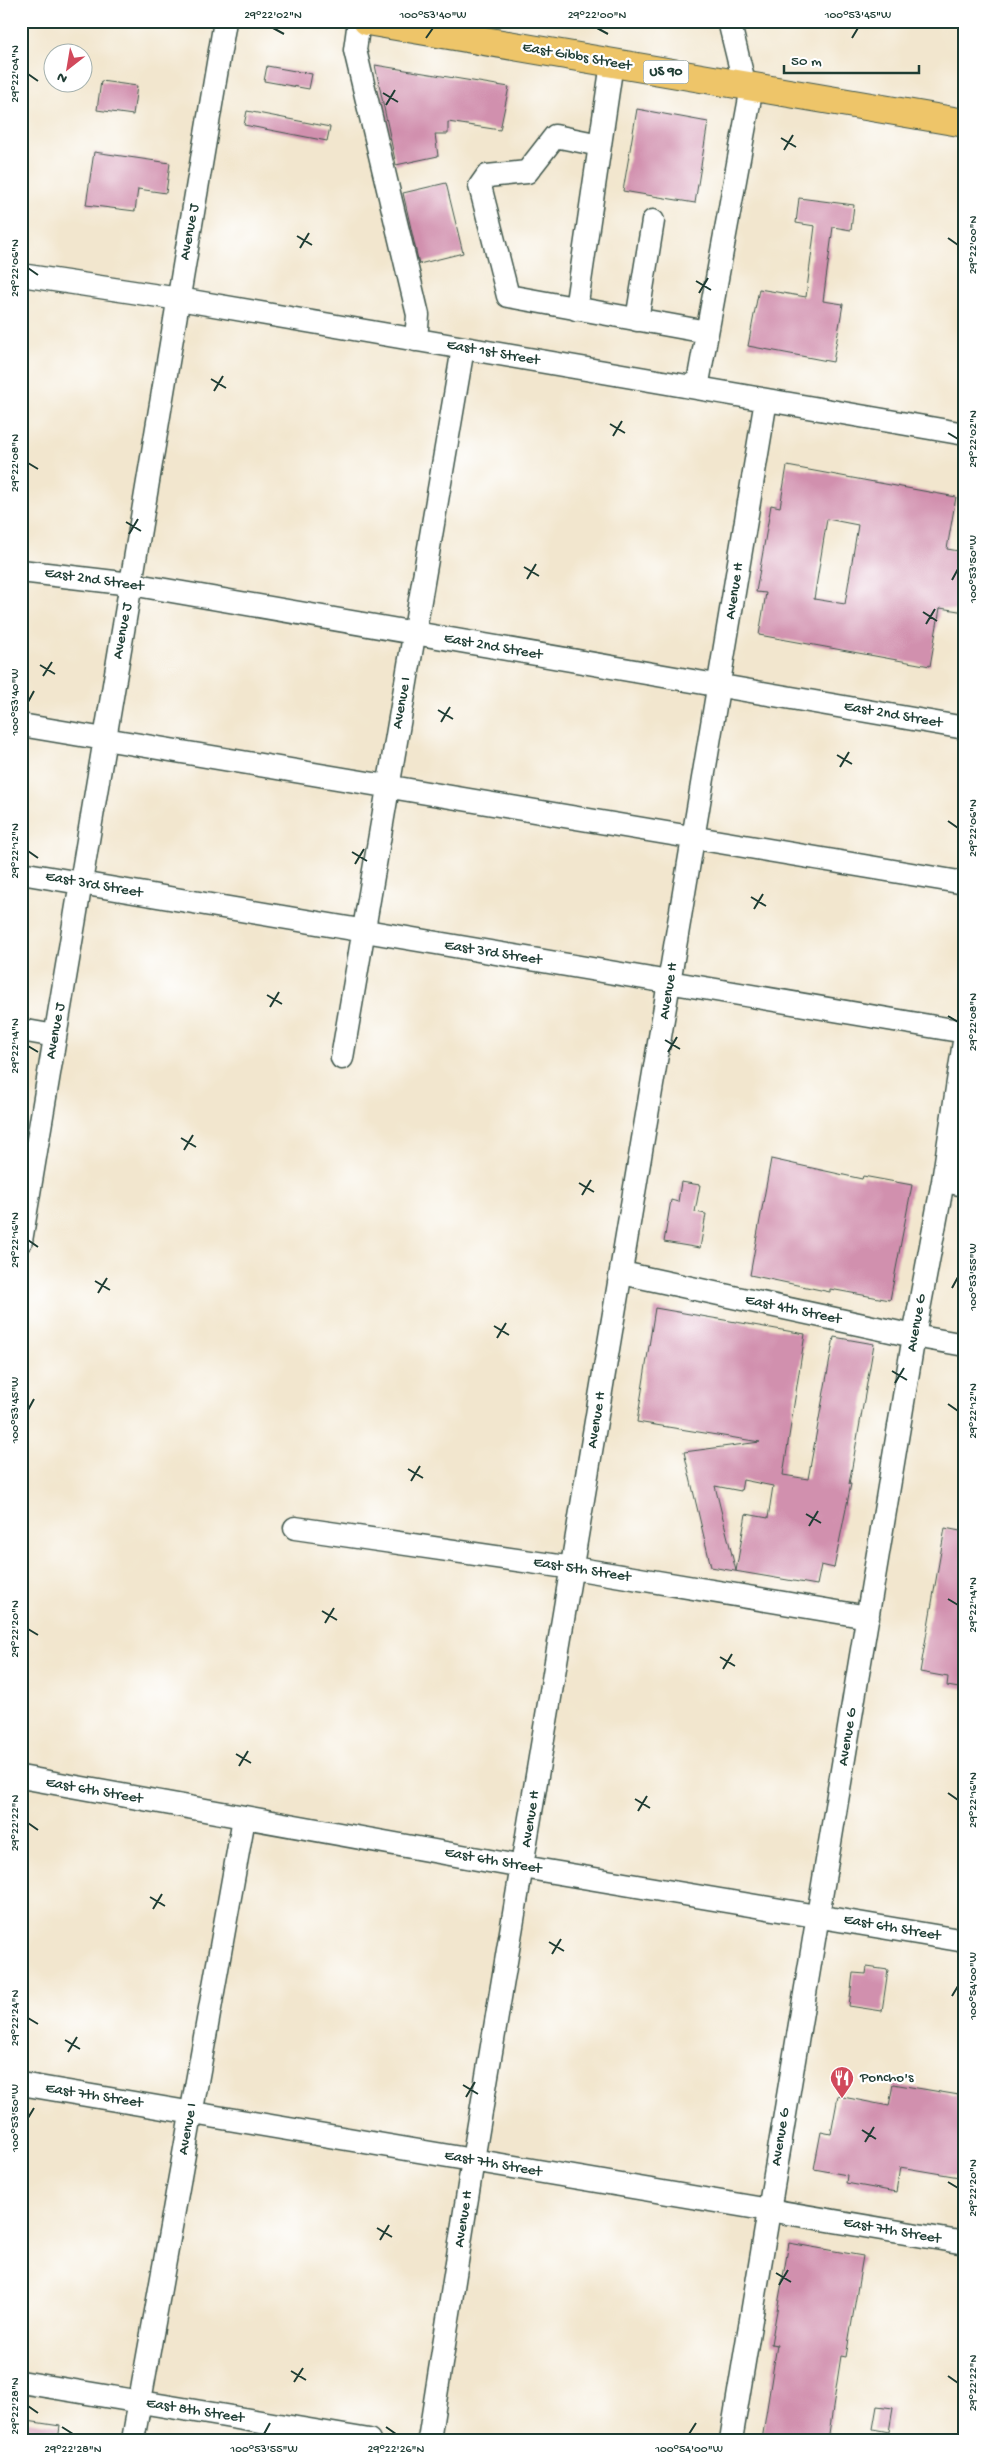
<svg xmlns="http://www.w3.org/2000/svg" width="986" height="2461" viewBox="0 0 986 2461" font-family="'Gochi Hand',sans-serif">
<style>
.building{fill:#d190ae;fill-rule:evenodd}
.lines{fill:none;stroke-linecap:round;stroke-linejoin:round}
.minor-casing{stroke:#3f564b;stroke-width:25}
.highway-casing{stroke:#3f564b;stroke-width:30}
.minor{stroke:#fff;stroke-width:22}
.highway{stroke:#eec569;stroke-width:28}
.ticks{fill:none;stroke:#1f3d34;stroke-width:2}
.labels{text-anchor:middle;dominant-baseline:central;stroke-width:4.5;stroke-linejoin:round;paint-order:stroke}
.shield{fill:#fff;stroke:#627771;stroke-width:1}
.shield-label{font-size:14px;font-weight:bold;fill:#1f3d34}
.street-label{font-size:15px;fill:#1f3d34;stroke:#fff}
.poi-label{font-size:15px;fill:#1f3d34;stroke:#fff;text-anchor:start}
.neatline{fill:none;stroke:#1f3d34;stroke-width:2}
.ticks-label{font-size:12px;text-anchor:middle;fill:#1f3d34}
</style>
<rect width="100%" height="100%" fill="#fff"/>
<filter id="ink" filterUnits="userSpaceOnUse"><feTurbulence type="fractalNoise" baseFrequency=".02" numOctaves="2"/><feDisplacementMap in="SourceGraphic" scale="10" xChannelSelector="R" yChannelSelector="G"/><feConvolveMatrix kernelMatrix="1 2 1 2 8 2 1 2 1" color-interpolation-filters="sRGB"/></filter>
<filter id="wash" filterUnits="userSpaceOnUse"><feTurbulence type="fractalNoise" baseFrequency=".0096" numOctaves="4" result="noise"/><feDisplacementMap in="SourceGraphic" scale="20" xChannelSelector="R" yChannelSelector="G"/><feGaussianBlur stdDeviation="1.12" result="paint"/><feColorMatrix in="noise" values="0 0 0 0 0 0 0 0 0 0 0 0 0 0 0 0 0 1.4 0 .05"/><feComposite in="paint" operator="in"/></filter>
<g filter="url(#wash)">
<rect width="100%" height="100%" fill="#f2e6ce"/>
<g id="blocks">
<!-- building -->
<path class="building" d="M375 65 509 87 500 130 448 122V134H435L438 156 396 165Z
M267 66 312 74 309 89 264 81Z
M101 81 137 86 133 115 97 110Z
M637 109 708 122 695 203 623 191Z
M247 111 330 127 327 141 244 125Z
M94 152 170 163 166 193 138 189 135 211 86 205Z
M446 183 463 253 419 264 403 193Z
M799 198 854 205 851 230 833 227 823 301 843 304 833 362 748 346 759 289 806 297 815 226 796 223Z
M787 466 956 497 947 549 965 552V612L940 608 930 666 759 635 766 593 756 592 771 505 780 507ZM827 519 858 525 845 604 814 599Z
M771 1159 862 1179 863 1176 912 1185 890 1300 830 1289V1292L750 1275Z
M681 1182 700 1185 695 1212 706 1214 700 1248 664 1242 671 1200 678 1202Z
M655 1308 805 1334 783 1475 808 1479 834 1337 874 1344 849 1484H851L834 1568 821 1565 817 1585 711 1567 684 1452 760 1442 637 1422ZM743 1480 773 1486 768 1518 746 1514 736 1571 715 1486 741 1491Z
M945 1528 965 1532V1689L947 1686 948 1677 920 1672Z
M867 1967 888 1970 882 2011 849 2006 853 1973 866 1974Z
M893 2084 965 2096V2178L900 2167 896 2192 846 2183 847 2175 814 2169 821 2132 831 2134 838 2096 889 2106Z
M789 2243 863 2256 846 2357 841 2356 828 2440H762L777 2345 771 2344Z
M877 2406 893 2408 889 2432 873 2429Z
M21 2420 60 2426 58 2440H21Z"/>
</g>
</g>
<g filter="url(#ink)">
<use href="#blocks" fill-opacity="0" stroke="#3f564b" stroke-width="1"/>
<g class="lines">
<!-- minor casing -->
<g class="minor-casing">
<path id="minor" d="M359 21 355 50 418 315 416 340
M729 21 745 86
M600 145 555 136 527 172 487 176 480 186 508 296 707 332
M21 275 179 299 965 434
M576 309 612 63
M637 320 653 221
M697 388 752 87
M21 571 131 584 965 728
M21 725 965 883
M21 873 965 1032
M21 1030 55 1036
M342 1058 463 348
M943 1181 965 1185
M21 1241 225 21
M622 1273 914 1336 965 1345
M295 1528 573 1568 868 1617
M21 1777 523 1867 965 1941
M21 2084 965 2243
M21 2382 369 2440
M133 2440 244 1818
M429 2440 473 2160 766 400
M731 2440 914 1336 943 1181 965 1035"/>
</g>
<!-- highway casing -->
<g class="highway-casing">
<path id="highway" d="M367 21 965 123"/>
</g>
<!-- minor -->
<use href="#minor" class="minor"/>
<!-- highway -->
<use href="#highway" class="highway"/>
</g>
</g>
<!-- ticks -->
<path class="ticks" d="M273 28 284 34M597 28 608 34M426 38 433 28M852 38 858 28M28 74 38 81M383 93 398 102M386 105 395 90M781 138 796 147M784 150 793 135M297 236 312 245M948 238 958 245M300 248 309 233M28 268 38 275M696 281 711 290M699 293 708 278M211 379 226 388M214 391 223 376M610 424 625 433M948 433 958 439M613 436 622 421M28 463 38 469M126 522 141 531M129 534 138 519M524 567 539 576M527 579 536 564M952 580 958 569M923 612 937 621M926 624 935 609M40 665 55 674M43 676 52 662M28 702 34 691M438 710 453 719M441 722 450 707M837 755 852 764M840 767 849 752M948 821 958 828M28 851 38 858M352 852 367 861M355 864 364 849M751 897 766 906M754 909 763 894M267 995 282 1004M270 1007 279 992M948 1016 958 1022M665 1040 680 1049M28 1046 38 1052M668 1052 677 1037M181 1138 196 1147M184 1150 193 1135M579 1183 594 1192M582 1195 591 1180M28 1240 38 1247M95 1281 110 1290M952 1288 958 1277M98 1293 107 1278M494 1326 509 1335M497 1338 506 1323M892 1371 907 1380M895 1383 904 1368M948 1404 958 1411M28 1410 34 1399M408 1469 423 1478M411 1481 420 1466M806 1514 821 1523M809 1526 818 1511M948 1599 958 1605M322 1611 337 1620M325 1623 334 1608M28 1629 38 1635M720 1657 735 1666M723 1669 732 1654M236 1754 251 1763M239 1766 248 1751M948 1793 958 1800M635 1799 650 1808M638 1811 647 1796M28 1823 38 1830M150 1897 165 1906M153 1909 162 1894M549 1942 564 1951M552 1954 561 1939M952 1996 958 1986M28 2018 38 2024M65 2040 80 2049M68 2052 77 2037M463 2085 478 2094M466 2097 475 2082M28 2118 34 2108M862 2130 876 2139M865 2142 874 2127M948 2182 958 2188M377 2228 392 2237M380 2240 389 2225M776 2273 791 2282M779 2285 788 2270M291 2371 306 2380M948 2376 958 2383M294 2382 303 2368M28 2406 38 2413M62 2427 73 2434M386 2427 396 2434M264 2434 270 2423M689 2434 696 2423"/>
<!-- icons -->
<defs>
<g id="restaurant-pin" transform="scale(1.25)"><path d="M0 17L-7.5 6A9.5 9.5 0 1 1 7.5 6Z" fill="#d1495b" stroke="#fff"/><path d="M-5-6h1v4h1v-4h1v4h1v-4h1v5L-1.5 .5V6h-2V.5L-5-1ZM5-6V6H3V1.5H1.5Q1.5-4 5-6Z" fill="#fff"/></g>
</defs>
<g fill-rule="evenodd">
<use href="#restaurant-pin" x="842" y="2078"/>
</g>
<g class="labels">
<!-- shield labels -->
<rect class="shield" x="643.5" y="60.5" width="45" height="23" rx="4"/>
<g class="shield-label">
<text x="666" y="72">US 90</text>
</g>
<!-- street labels -->
<g class="street-label">
<text transform="translate(577 57) rotate(10)">East Gibbs Street</text>
<text transform="translate(190 232) rotate(-80)">Avenue J</text>
<text transform="translate(493 353) rotate(10)">East 1st Street</text>
<text transform="translate(94 580) rotate(8)">East 2nd Street</text>
<text transform="translate(735 591) rotate(-81)">Avenue H</text>
<text transform="translate(123 631) rotate(-80)">Avenue J</text>
<text transform="translate(493 647) rotate(10)">East 2nd Street</text>
<text transform="translate(402 703) rotate(-80)">Avenue I</text>
<text transform="translate(893 715) rotate(10)">East 2nd Street</text>
<text transform="translate(94 885) rotate(10)">East 3rd Street</text>
<text transform="translate(493 953) rotate(9)">East 3rd Street</text>
<text transform="translate(669 991) rotate(-81)">Avenue H</text>
<text transform="translate(56 1031) rotate(-80)">Avenue J</text>
<text transform="translate(793 1310) rotate(12)">East 4th Street</text>
<text transform="translate(917 1323) rotate(-80)">Avenue G</text>
<text transform="translate(597 1420) rotate(-81)">Avenue H</text>
<text transform="translate(582 1570) rotate(9)">East 5th Street</text>
<text transform="translate(848 1737) rotate(-81)">Avenue G</text>
<text transform="translate(94 1791) rotate(10)">East 6th Street</text>
<text transform="translate(531 1819) rotate(-81)">Avenue H</text>
<text transform="translate(493 1861) rotate(10)">East 6th Street</text>
<text transform="translate(892 1928) rotate(10)">East 6th Street</text>
<text transform="translate(94 2096) rotate(9)">East 7th Street</text>
<text transform="translate(188 2129) rotate(-80)">Avenue I</text>
<text transform="translate(781 2137) rotate(-81)">Avenue G</text>
<text transform="translate(493 2164) rotate(10)">East 7th Street</text>
<text transform="translate(464 2219) rotate(-81)">Avenue H</text>
<text transform="translate(892 2231) rotate(10)">East 7th Street</text>
<text transform="translate(195 2411) rotate(9)">East 8th Street</text>
</g>
<!-- poi labels -->
<g class="poi-label">
<text x="860" y="2078">Poncho's</text>
</g>
</g>
<!-- margin -->
<rect width="986" height="2461" fill="none" stroke="#fff" stroke-width="55"/>
<!-- north arrow -->
<g transform="translate(68 68) rotate(211)"><circle r="24" fill="#ffffff" stroke="#a5b1ae"/>
<path d="M0-4L9 19L0 12L-9 19Z" fill="#d1495b"/>
<text y="-8" font-size="14" font-weight="bold" text-anchor="middle" fill="#1f3d34">N</text>
</g>
<!-- scale -->
<path d="M784 65v8h135v-8" fill="none" stroke="#1f3d34" stroke-width="2.5"/>
<text x="791" y="65" font-size="15" fill="#1f3d34" stroke="#ffffff" stroke-width="4" paint-order="stroke">50 m</text>
<rect x="28" y="28" width="930" height="2406" class="neatline"/>
<g class="ticks-label">
<text x="273" y="18">29°22'02"N</text>
<text x="433" y="18">100°53'40"W</text>
<text x="597" y="18">29°22'00"N</text>
<text x="858" y="18">100°53'45"W</text>
<text transform="translate(14 74) rotate(-90)" y="4">29°22'04"N</text>
<text transform="translate(972 245) rotate(-90)" y="4">29°22'00"N</text>
<text transform="translate(14 268) rotate(-90)" y="4">29°22'06"N</text>
<text transform="translate(972 439) rotate(-90)" y="4">29°22'02"N</text>
<text transform="translate(14 463) rotate(-90)" y="4">29°22'08"N</text>
<text transform="translate(972 569) rotate(-90)" y="4">100°53'50"W</text>
<text transform="translate(14 702) rotate(-90)" y="4">100°53'40"W</text>
<text transform="translate(972 828) rotate(-90)" y="4">29°22'06"N</text>
<text transform="translate(14 851) rotate(-90)" y="4">29°22'12"N</text>
<text transform="translate(972 1022) rotate(-90)" y="4">29°22'08"N</text>
<text transform="translate(14 1046) rotate(-90)" y="4">29°22'14"N</text>
<text transform="translate(14 1240) rotate(-90)" y="4">29°22'16"N</text>
<text transform="translate(972 1277) rotate(-90)" y="4">100°53'55"W</text>
<text transform="translate(14 1410) rotate(-90)" y="4">100°53'45"W</text>
<text transform="translate(972 1411) rotate(-90)" y="4">29°22'12"N</text>
<text transform="translate(972 1605) rotate(-90)" y="4">29°22'14"N</text>
<text transform="translate(14 1629) rotate(-90)" y="4">29°22'20"N</text>
<text transform="translate(972 1800) rotate(-90)" y="4">29°22'16"N</text>
<text transform="translate(14 1823) rotate(-90)" y="4">29°22'22"N</text>
<text transform="translate(972 1986) rotate(-90)" y="4">100°54'00"W</text>
<text transform="translate(14 2018) rotate(-90)" y="4">29°22'24"N</text>
<text transform="translate(14 2118) rotate(-90)" y="4">100°53'50"W</text>
<text transform="translate(972 2188) rotate(-90)" y="4">29°22'20"N</text>
<text transform="translate(972 2383) rotate(-90)" y="4">29°22'22"N</text>
<text transform="translate(14 2406) rotate(-90)" y="4">29°22'28"N</text>
<text x="73" y="2452">29°22'28"N</text>
<text x="264" y="2452">100°53'55"W</text>
<text x="396" y="2452">29°22'26"N</text>
<text x="689" y="2452">100°54'00"W</text>
</g>
</svg>
